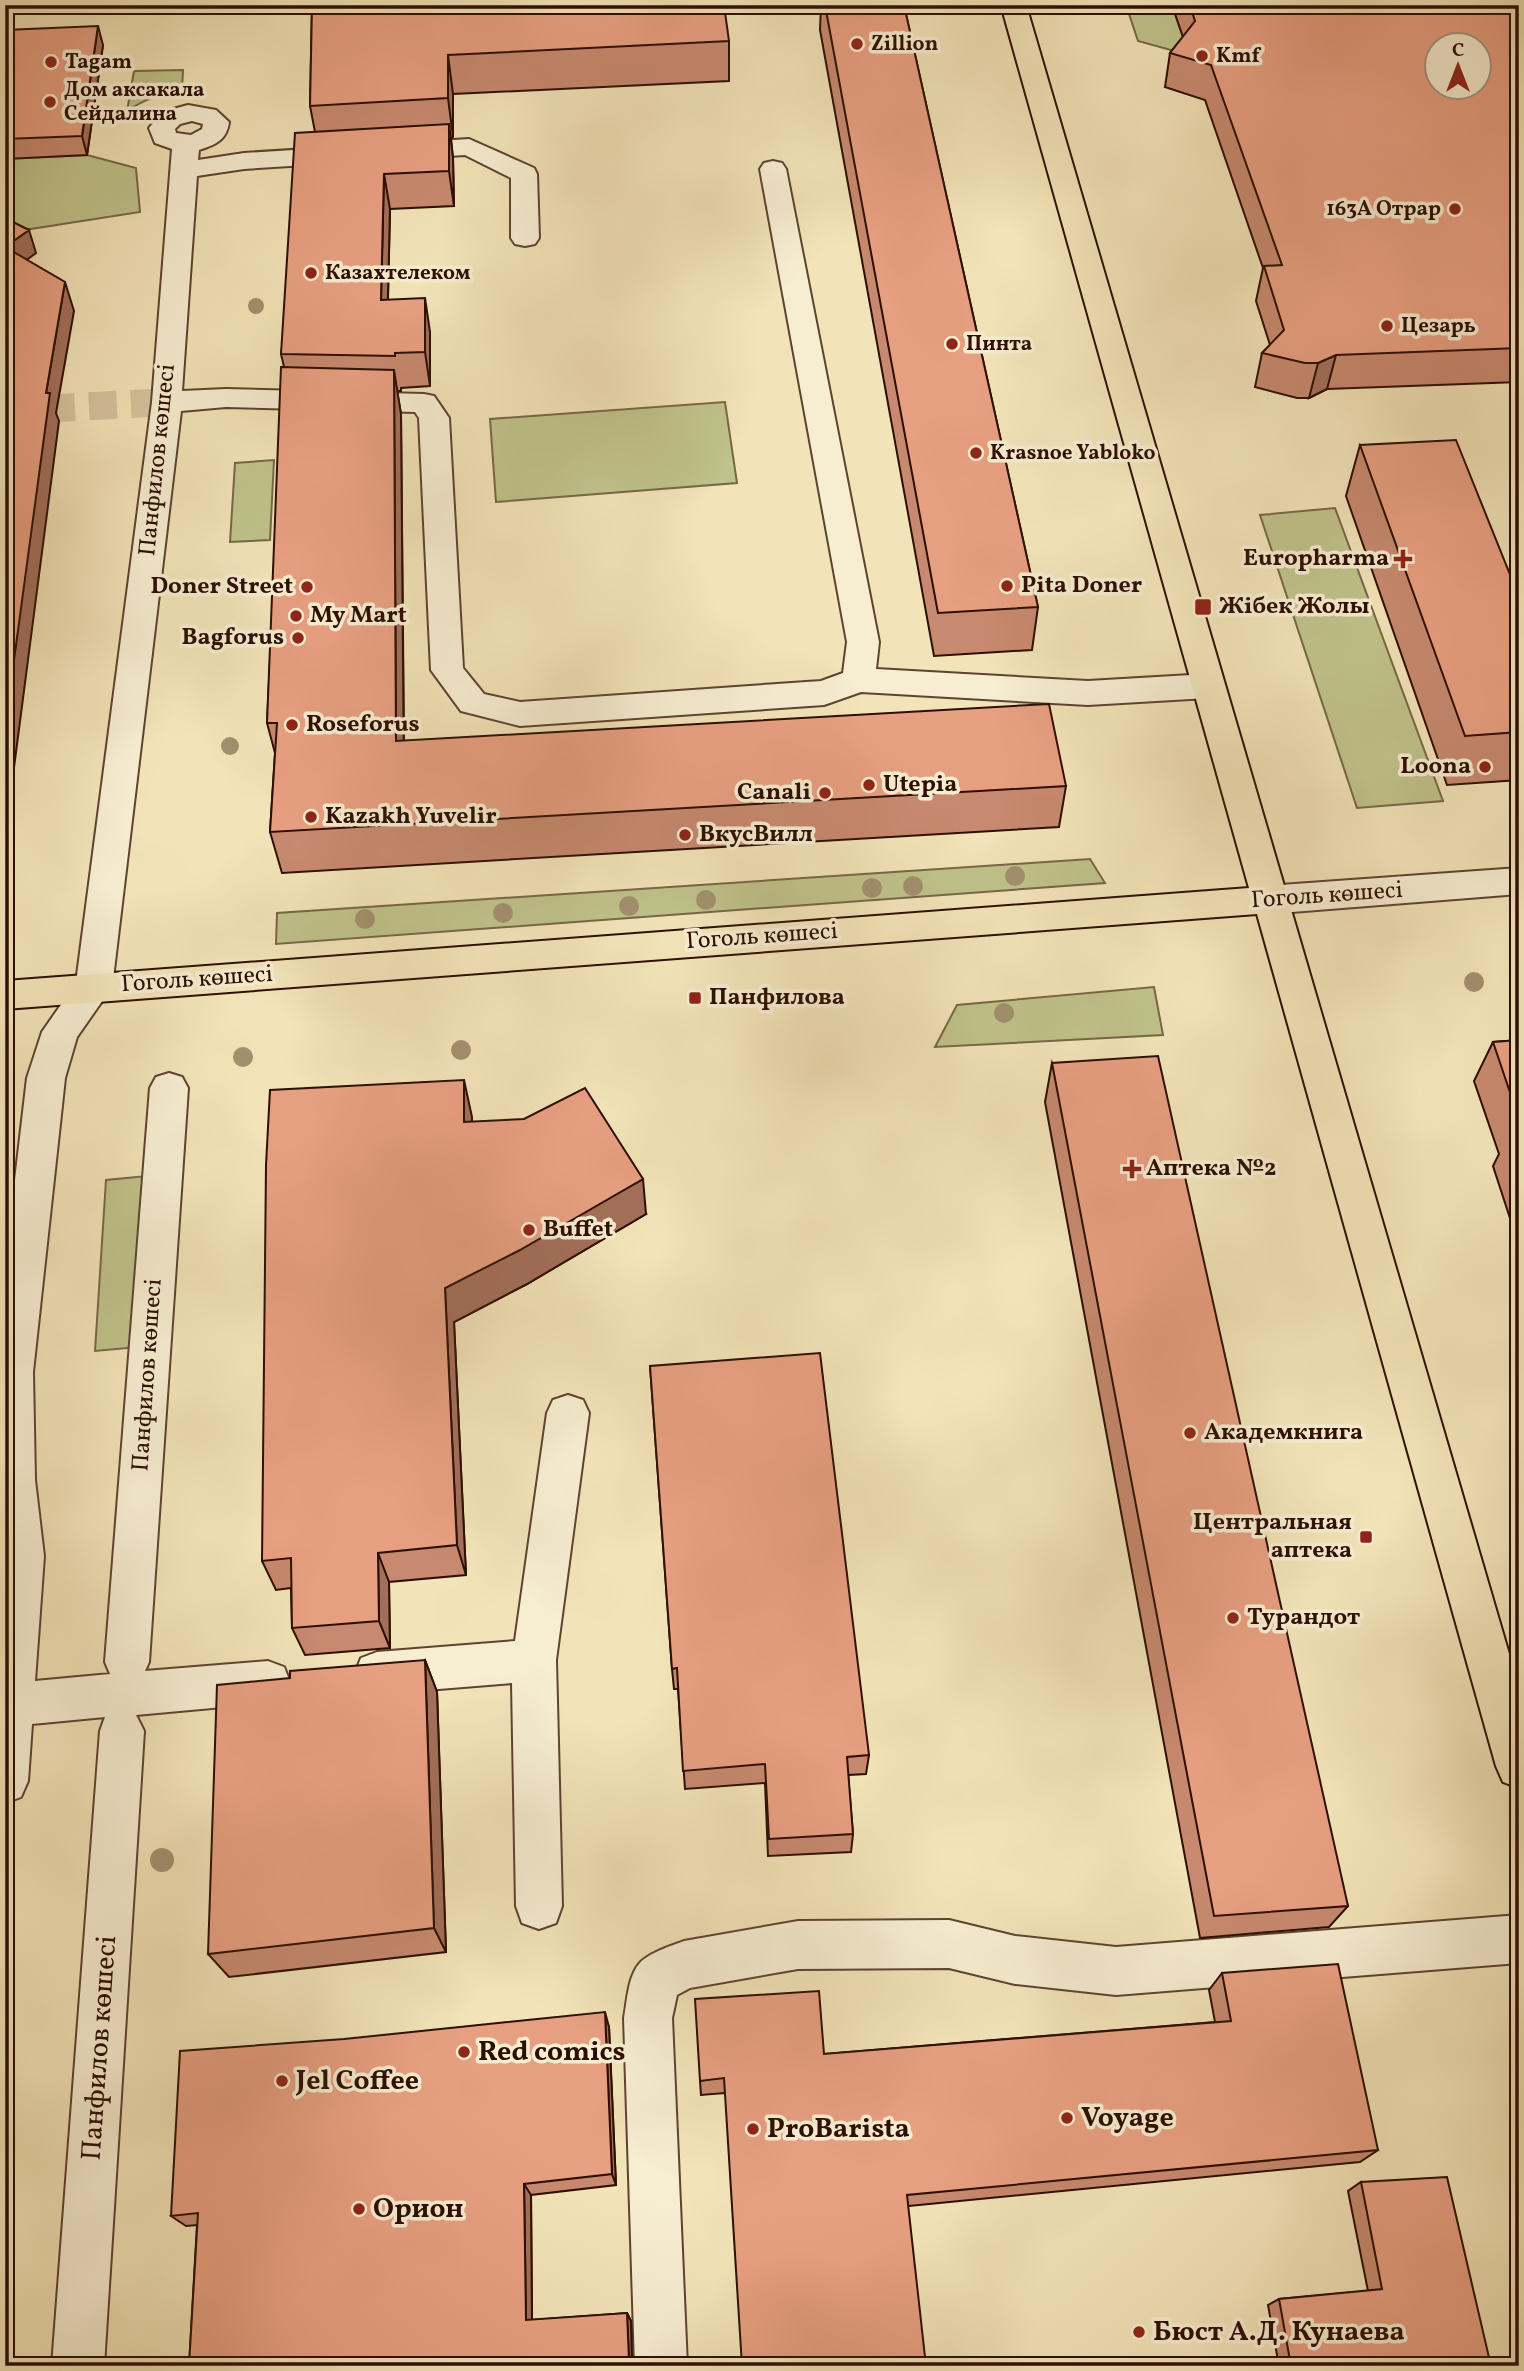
<svg xmlns="http://www.w3.org/2000/svg" width="1524" height="2371" viewBox="0 0 1524 2371" font-family="Vollkorn,serif">
<style>
.green{fill:#c0c28b;stroke:#766846;stroke-width:2}
.lines{fill:none;stroke-linecap:round;stroke-linejoin:round}
.minor-tunnel{stroke:#d4c39d;stroke-width:28;stroke-dasharray:28 14;stroke-linecap:butt}
.minor-casing{stroke:#5e4330;stroke-width:4}
.major-casing{stroke:#2d0e02;stroke-width:4}
.minor{fill:#f7edd1;fill-rule:evenodd}
.major{fill:#f2e3b8;fill-rule:evenodd}
.tree{fill:#a2906e}
.wall{fill:#c7896f;stroke:#2d0e02;stroke-width:2}
.shaded-wall{fill:#a26f5a;stroke:#2d0e02;stroke-width:2}
.building{fill:#e79f81;stroke:#2d0e02;stroke-width:2;fill-rule:evenodd}
.poi-dot{fill:#8f2418;stroke:#f7edd1;stroke-width:2.5}
.labels{text-anchor:middle;dominant-baseline:central;stroke-width:7;stroke-linejoin:round;paint-order:stroke}
.far-poi-label{font-size:21px;font-weight:bold;fill:#2d0e02;stroke:#f7edd1;text-anchor:start}
.street-label{font-size:24px;fill:#2d0e02;stroke:#f7edd1}
.poi-label{font-size:24px;font-weight:bold;fill:#2d0e02;stroke:#f7edd1;text-anchor:start}
.near-street-label{font-size:28px;fill:#2d0e02;stroke:#f7edd1}
.near-poi-label{font-size:28px;font-weight:bold;fill:#2d0e02;stroke:#f7edd1;text-anchor:start}
</style>
<rect width="100%" height="100%" fill="#f2e3b8"/>
<filter id="stains"><feTurbulence type="fractalNoise" baseFrequency=".00286" numOctaves="4"/><feColorMatrix values="0 0 0 0 .2 0 0 0 0 .09 0 0 0 0 .02 0 0 0 .5 -.17"/></filter>
<radialGradient id="worn" r=".72"><stop offset=".6" stop-color="#630" stop-opacity="0"/><stop offset="1" stop-color="#630" stop-opacity=".3"/></radialGradient>
<!-- green -->
<path class="green" d="M1126 5H1172L1189 55 1138 41Z
M183 70 182 91C160 94 145 99 127 111L134 71Z
M87 155 136 168 140 212 5 233V159Z
M725 402 737 483 496 502 490 419Z
M274 460 270 540 230 542 235 463Z
M1335 508 1443 801 1357 808 1260 515Z
M1090 859 1105 883 276 944 277 913Z
M1154 987 1163 1035 935 1047 957 1005Z
M178 1173 171 1344 95 1351 106 1180Z"/>
<g class="lines">
<!-- minor-tunnel -->
<path class="minor-tunnel" d="M5 411 167 402"/>
<!-- minor casing -->
<g class="minor-casing">
<path id="minor" d="M188 105 216 110 229 122C227 140 215 145 199 150L198 160 244 153 469 139 534 168 537 174 539 238 535 244 525 246 515 244 511 238V178L465 155 244 169 197 176 182 391 226 389 424 394 434 396 449 418 463 668 484 694 520 702 821 681 843 673 847 642 760 169 764 163 773 161 782 163 786 169 879 642 876 669 1088 681 1208 674 1220 678 1224 686 1220 694 1208 698 1088 705 861 692 824 705 520 726 461 711 431 670 419 418 415 412 226 407 181 411 112 987 77 1037 65 1078 33 1372 35 1480 44 1556 35 1681 110 1674 105 1662 150 1088 156 1077 169 1073 182 1077 188 1088 149 1662 145 1671 268 1661 284 1667 290 1682 284 1697 268 1703 136 1715 144 1731 104 2366H52L100 1731 105 1717 32 1724 28 1781 21 1797 5 1803V1265L27 1078 42 1032 76 983 152 402 172 149 155 143 149 128 162 112ZM192 121 203 124 202 129 191 135 176 133 175 129 180 124Z
M1519 868V894L1268 914 1256 910 1250 900 1256 890 1268 886Z
M568 1395 583 1400 589 1413 556 1660 562 1906 556 1923 539 1929 522 1923 516 1906 512 1683 377 1694 361 1688 355 1673 361 1658 377 1652 515 1641 547 1413 553 1400Z
M1519 1915V1963L1116 1995 1015 1984 949 1968 798 1969 690 1988 677 1995 672 2018 687 2366H635L624 2018C627 2002 628 1977 639 1964 648 1953 671 1946 684 1941L798 1921 949 1920 1015 1936 1116 1947Z"/>
</g>
<!-- major casing -->
<g class="major-casing">
<path id="major" d="M1001 5H1026L1519 1688V1788L1503 1782 1496 1766 1257 914 5 1009V981L1249 888Z"/>
</g>
<!-- minor -->
<use href="#minor" class="minor"/>
<!-- major -->
<use href="#major" class="major"/>
</g>
<!-- trees -->
<g class="tree">
<circle cx="256" cy="306" r="8"/>
<circle cx="230" cy="746" r="9"/>
<circle cx="1015" cy="876" r="10"/>
<circle cx="913" cy="886" r="10"/>
<circle cx="872" cy="888" r="10"/>
<circle cx="706" cy="900" r="10"/>
<circle cx="629" cy="906" r="10"/>
<circle cx="503" cy="913" r="10"/>
<circle cx="365" cy="919" r="10"/>
<circle cx="1474" cy="982" r="10"/>
<circle cx="1004" cy="1013" r="10"/>
<circle cx="461" cy="1050" r="10"/>
<circle cx="243" cy="1057" r="10"/>
<circle cx="162" cy="1860" r="12"/>
</g>
<!-- wall -->
<path class="wall" d="M312 5 729 41V81L453 94V137L451 138 453 158 454 206 390 209 388 300 430 332V386L401 388V391H397L401 414 404 741 1066 786 1059 827 282 873 270 832 275 753 267 723 284 367 281 354 315 132 310 106Z
M821 5H904L1038 607 1032 650 934 656 820 30Z
M1172 5H1508L1519 29V382L1327 389 1309 398H1297L1255 387 1262 353 1270 345 1256 301 1263 268 1205 100 1165 87 1170 53 1183 37Z
M5 30 103 45 87 155 5 159Z
M1360 445 1519 597V780L1447 785 1346 496Z
M1519 1040V1246L1493 1166 1499 1154 1474 1081 1493 1042Z
M1052 1063 1348 1906 1329 1927 1200 1938 1045 1102Z
M472 1117V1122L646 1214 527 1284 454 1322 466 1575 389 1582 390 1648 305 1655 292 1628 291 1588 276 1590 262 1561Z
M650 1366 869 1755 866 1774 848 1775 853 1834 851 1852 768 1856 765 1783 685 1789 678 1689H674L672 1669Z
M425 1660 437 1692 446 1952 229 1977 208 1954Z
M1222 1973 1378 2150 1360 2162 909 2206 725 2093 701 2095 700 2081 824 2054 1215 2022 1209 1990Z
M609 2027 616 2185 531 2195 532 2320 627 2313 631 2321 632 2362H648L649 2366H189L197 2225 186 2226 171 2216Z
M1361 2182 1491 2366H1279L1268 2305 1279 2299 1368 2291 1348 2191Z"/>
<!-- shaded-wall -->
<path class="shaded-wall" d="M98 26 103 45 87 155 82 136Z
M448 55 453 94V137L448 98Z
M449 124 453 158 454 206 449 171Z
M384 174 390 209 387 335 381 300Z
M29 230 36 253 13 270 14 275 5 280V247Z
M65 282 74 311 56 413 59 421 5 837V727L46 393Z
M425 298 430 332V386L425 352Z
M1336 355 1327 389 1309 398 1318 363Z
M394 370 401 414 404 783 396 741Z
M464 1080 472 1117 471 1158 464 1122Z
M643 1179 646 1214 527 1284 454 1322 466 1575 457 1545 445 1288Z
M378 1553 389 1582 390 1648 379 1621Z
M425 1660 437 1692 446 1952 434 1928Z
M605 2012 609 2027 616 2185 612 2174Z
M524 2184 531 2195 532 2327 526 2320Z
M627 2313 631 2321 632 2366 629 2360Z"/>
<!-- building -->
<path class="building" d="M312 5H724L729 41 448 55V98L310 106Z
M825 5H904L1038 607 938 613Z
M1190 5H1508L1519 29V284H1518L1519 287V348L1336 355 1318 363H1305L1262 353 1284 330 1264 266 1282 265 1211 65 1170 53 1195 21ZM1437 46H1479V88H1437Z
M98 26 82 136 5 139V30Z
M449 124V171L384 174 381 300 425 298V352L395 353V356L281 354 295 133Z
M5 218 29 230 5 247Z
M12 251 65 282 46 393H50L5 727V294Z
M281 367 394 370 396 741 1049 704 1066 786 270 832 277 723H267Z
M1456 440 1519 597V732L1465 736 1360 445Z
M1519 1040V1119L1493 1042Z
M1158 1056 1348 1906 1214 1916 1052 1063Z
M464 1080V1122L524 1119 585 1088 643 1179 520 1250 445 1288 457 1545 378 1553 379 1621 292 1628 291 1558 262 1561 266 1165 270 1090Z
M1519 1128V1150L1512 1129Z
M820 1353 869 1755 847 1757 853 1834 769 1839 765 1764 683 1771 677 1668 672 1669 650 1366Z
M425 1660 434 1928 208 1954 217 1685 290 1678V1671Z
M1338 1964 1378 2150 907 2195 926 2366H742L724 2078 700 2081 695 1999 819 1991 824 2054 1231 2021 1222 1973Z
M605 2012 612 2174 524 2184 526 2320 627 2313 629 2360 631 2362H648V2366H189L198 2213 171 2216 180 2051 344 2039Z
M1447 2177 1491 2366H1291L1279 2299 1382 2289 1361 2182Z"/>
<!-- markers -->
<g class="poi-dot">
<circle cx="857" cy="44" r="7"/>
<circle cx="1202" cy="56" r="7"/>
<circle cx="51" cy="62" r="7"/>
<circle cx="50" cy="102" r="7"/>
<circle cx="1455" cy="209" r="7"/>
<circle cx="311" cy="273" r="7"/>
<circle cx="1387" cy="326" r="7"/>
<circle cx="952" cy="344" r="7"/>
<circle cx="976" cy="453" r="7"/>
<path d="M1399.5 548.5h7v7h7v7h-7v7h-7v-7h-7v-7h7z"/>
<circle cx="1007" cy="586" r="7"/>
<circle cx="307" cy="587" r="7"/>
<rect x="1194" y="598" width="18" height="18" rx="3.5"/>
<circle cx="296" cy="616" r="7"/>
<circle cx="298" cy="638" r="7"/>
<circle cx="292" cy="725" r="7"/>
<circle cx="1485" cy="767" r="7"/>
<circle cx="869" cy="785" r="7"/>
<circle cx="825" cy="793" r="7"/>
<circle cx="311" cy="817" r="7"/>
<circle cx="685" cy="835" r="7"/>
<rect x="688" y="991" width="14" height="14" rx="3.5"/>
<path d="M1128.5 1158.5h7v7h7v7h-7v7h-7v-7h-7v-7h7z"/>
<circle cx="529" cy="1230" r="7"/>
<circle cx="1190" cy="1433" r="7"/>
<rect x="1359" y="1530" width="14" height="14" rx="3.5"/>
<circle cx="1233" cy="1618" r="7"/>
<circle cx="464" cy="2052" r="7"/>
<circle cx="282" cy="2081" r="7"/>
<circle cx="1067" cy="2118" r="7"/>
<circle cx="753" cy="2129" r="7"/>
<circle cx="359" cy="2209" r="7"/>
<circle cx="1139" cy="2332" r="7"/>
</g>
<g class="labels">
<!-- far-poi labels -->
<g class="far-poi-label">
<text x="871" y="44">Zillion</text>
<text x="1216" y="56">Kmf</text>
<text x="65" y="62">Tagam</text>
<text x="64" y="90">Дом аксакала<tspan x="64" dy="24">Сейдалина</tspan></text>
<text x="1441" y="209" text-anchor="end">163А Отрар</text>
<text x="325" y="273">Казахтелеком</text>
<text x="1401" y="326">Цезарь</text>
<text x="966" y="344">Пинта</text>
<text x="990" y="453">Krasnoe Yabloko</text>
</g>
<!-- street labels -->
<g class="street-label">
<text transform="translate(158 460) rotate(-84)">Панфилов көшесі</text>
<text transform="translate(1327 896) rotate(-4)">Гоголь көшесі</text>
<text transform="translate(762 937) rotate(-4)">Гоголь көшесі</text>
<text transform="translate(197 980) rotate(-4)">Гоголь көшесі</text>
<text transform="translate(148 1375) rotate(-86)">Панфилов көшесі</text>
</g>
<!-- poi labels -->
<g class="poi-label">
<text x="1389" y="559" text-anchor="end">Europharma</text>
<text x="1021" y="586">Pita Doner</text>
<text x="293" y="587" text-anchor="end">Doner Street</text>
<text x="1219" y="607">Жібек Жолы</text>
<text x="310" y="616">My Mart</text>
<text x="284" y="638" text-anchor="end">Bagforus</text>
<text x="306" y="725">Roseforus</text>
<text x="1471" y="767" text-anchor="end">Loona</text>
<text x="883" y="785">Utepia</text>
<text x="811" y="793" text-anchor="end">Canali</text>
<text x="325" y="817">Kazakh Yuvelir</text>
<text x="699" y="835">ВкусВилл</text>
<text x="709" y="998">Панфилова</text>
<text x="1146" y="1169">Аптека №2</text>
<text x="543" y="1230">Buffet</text>
<text x="1204" y="1433">Академкнига</text>
<text x="1352" y="1523" text-anchor="end">Центральная<tspan x="1352" dy="28">аптека</tspan></text>
<text x="1247" y="1618">Турандот</text>
</g>
<!-- near-street labels -->
<g class="near-street-label">
<text transform="translate(100 2048) rotate(-86)">Панфилов көшесі</text>
</g>
<!-- near-poi labels -->
<g class="near-poi-label">
<text x="478" y="2052">Red comics</text>
<text x="296" y="2081">Jel Coffee</text>
<text x="1081" y="2118">Voyage</text>
<text x="767" y="2129">ProBarista</text>
<text x="373" y="2209">Орион</text>
<text x="1153" y="2332">Бюст А.Д. Кунаева</text>
</g>
</g>
<!-- margin -->
<rect width="1524" height="2371" fill="none" stroke="#f2e3b8" stroke-width="28"/>
<rect x="7" y="7" width="1510" height="2357" fill="none" stroke="#2d0e02" stroke-width="3.5"/>
<rect x="14" y="14" width="1496" height="2343" fill="none" stroke="#2d0e02" stroke-width="2"/>
<!-- north arrow -->
<g transform="translate(1458 66)"><circle r="33" fill="#f7edd1" stroke="#a6947e" stroke-width="2"/>
<path d="M0-5L12 26L0 18L-12 26Z" fill="#8f2418"/>
<text y="-10" font-size="19" font-weight="bold" text-anchor="middle" fill="#2d0e02">С</text>
</g>
<rect width="100%" height="100%" filter="url(#stains)"/>
<rect width="100%" height="100%" fill="url(#worn)"/>
</svg>
